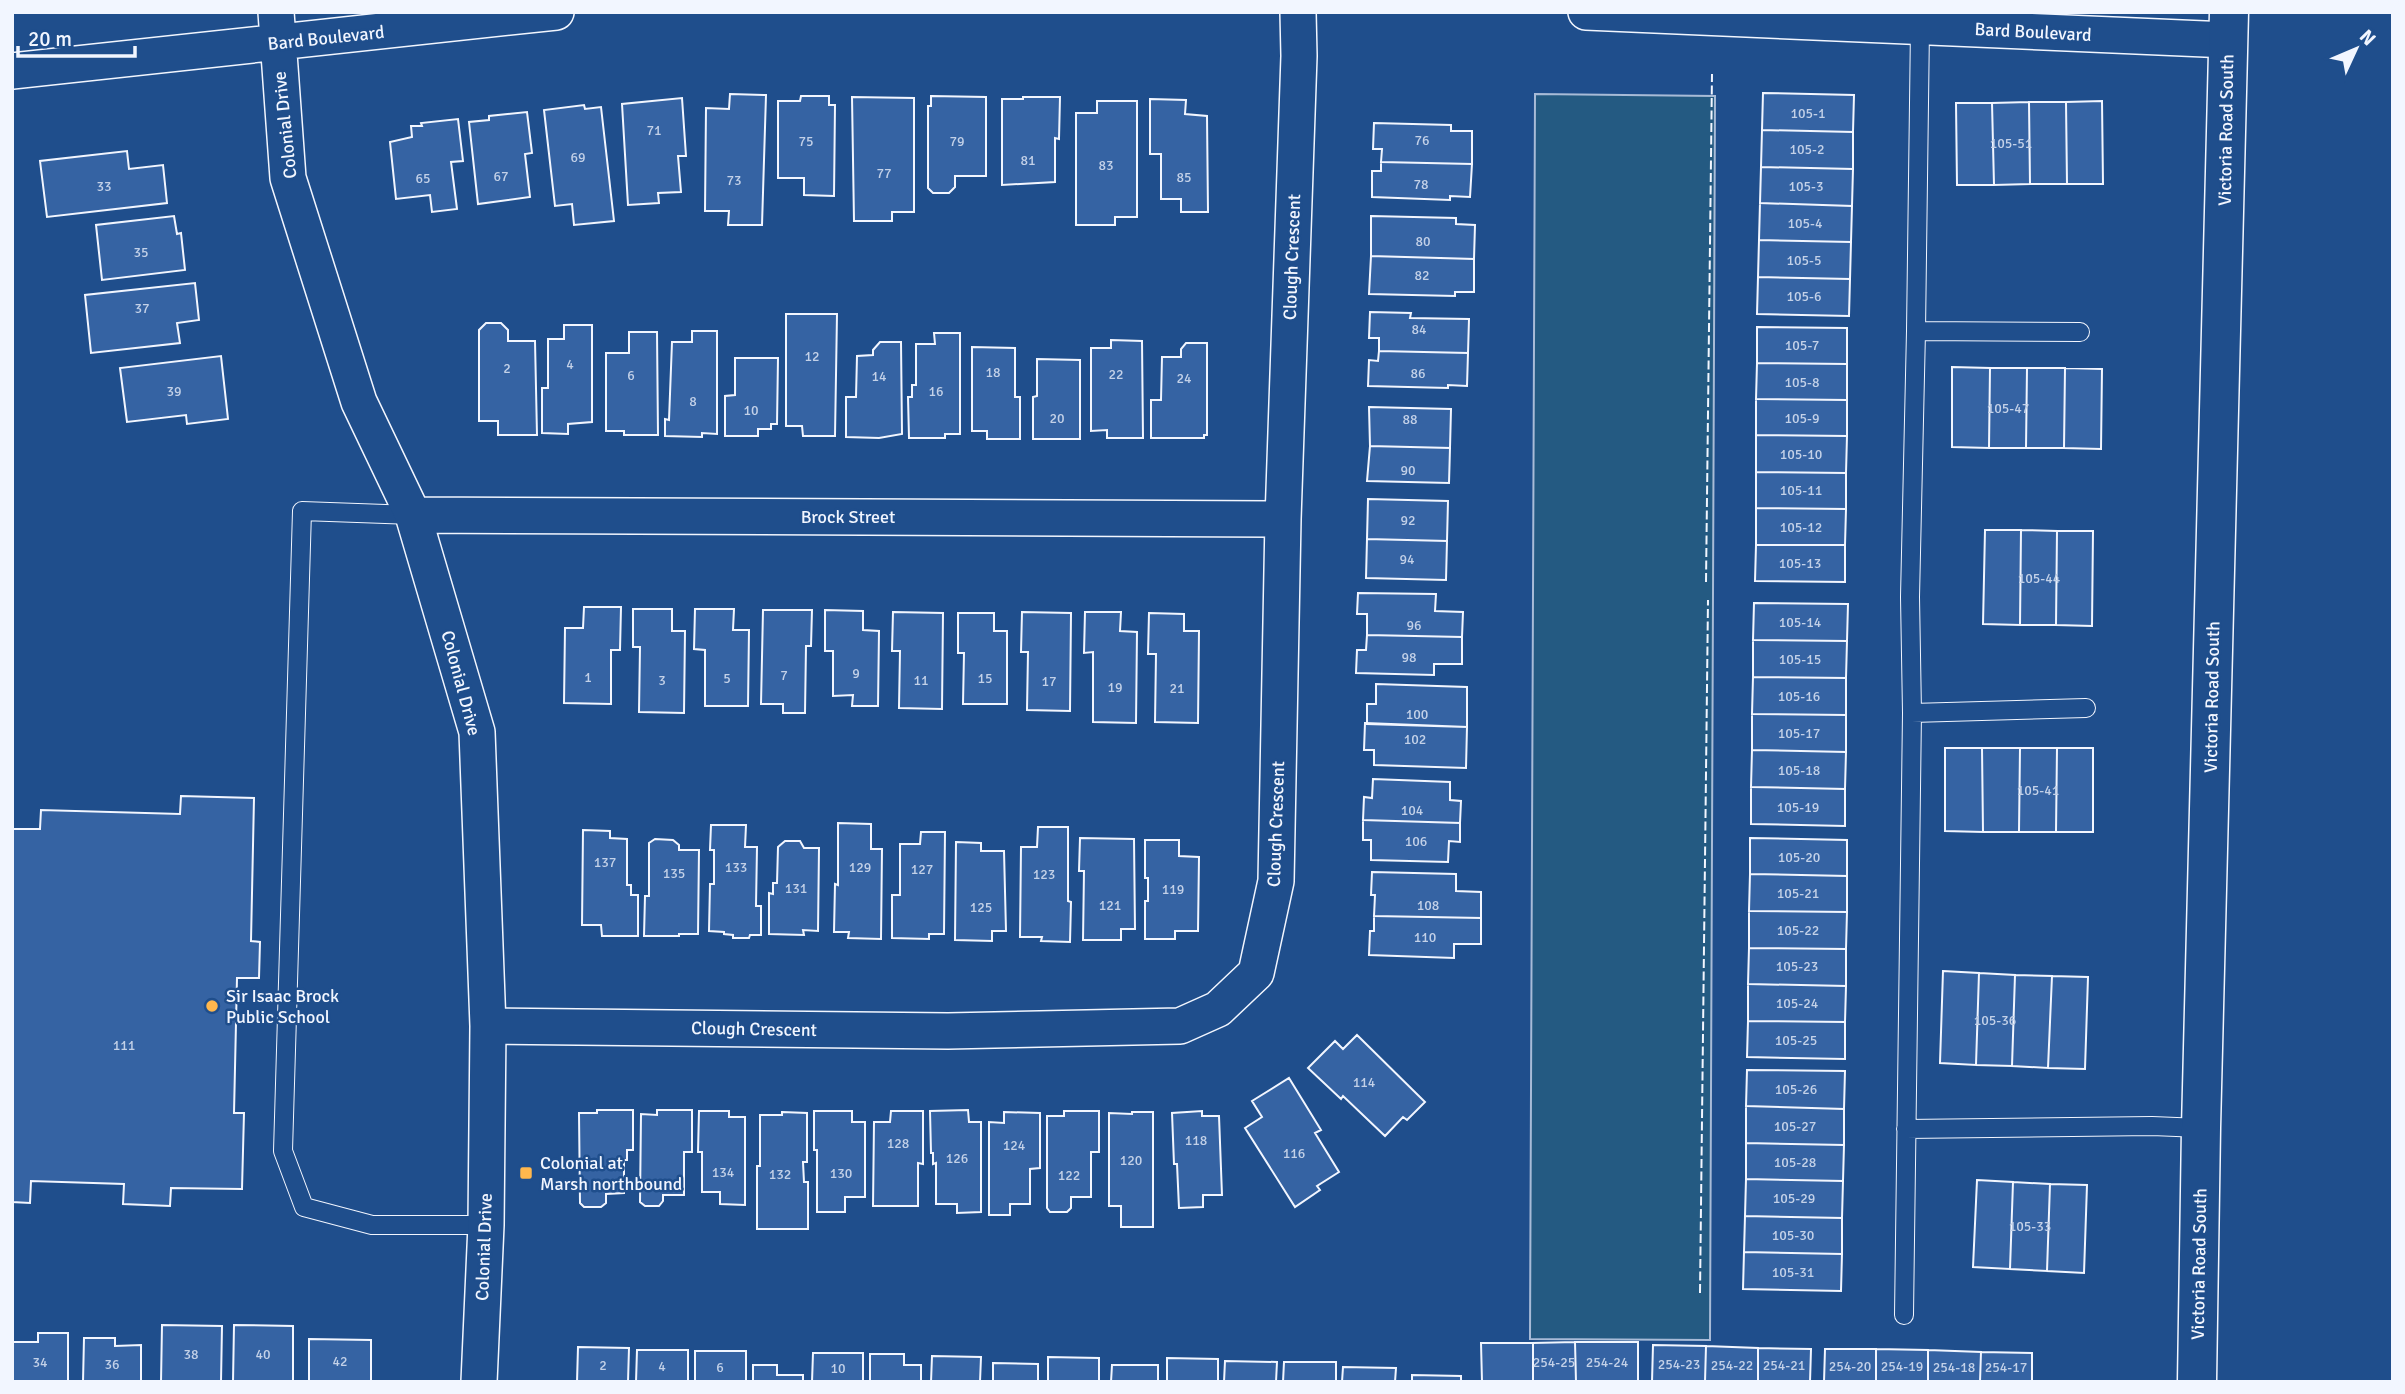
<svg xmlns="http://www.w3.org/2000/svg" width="2405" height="1394" viewBox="0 0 2405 1394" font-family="Signika,sans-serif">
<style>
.green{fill:#245a82;stroke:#a8bbd7;stroke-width:2}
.building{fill:#3563a3;stroke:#f2f6ff;stroke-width:2}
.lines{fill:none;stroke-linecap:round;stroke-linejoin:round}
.service-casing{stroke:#f2f6ff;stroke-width:20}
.minor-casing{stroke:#f2f6ff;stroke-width:38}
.secondary-casing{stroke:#f2f6ff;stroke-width:41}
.service{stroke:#1f4e8c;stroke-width:18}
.minor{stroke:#1f4e8c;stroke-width:35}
.secondary{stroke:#1f4e8c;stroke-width:38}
.fence{stroke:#f2f6ff;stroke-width:2;stroke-dasharray:9 3.5;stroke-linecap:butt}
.poi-dot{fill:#ffb74d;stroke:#1f4e8c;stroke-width:2.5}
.labels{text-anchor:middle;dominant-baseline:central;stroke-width:5;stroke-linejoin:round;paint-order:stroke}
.number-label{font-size:14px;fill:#c3d1e8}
.street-label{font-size:18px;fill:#f2f6ff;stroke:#1f4e8c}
.poi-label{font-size:18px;fill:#f2f6ff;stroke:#1f4e8c;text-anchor:start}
</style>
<rect width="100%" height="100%" fill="#1f4e8c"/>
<!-- green -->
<path class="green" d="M1535 94 1715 96 1710 1340 1530 1339Z"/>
<!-- building -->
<path class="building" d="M1763 93 1854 95 1853 132 1762 130Z
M730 94 766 95 762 225H728L729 211H705L706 108 729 109Z
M801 96H829V105H835L834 196 804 195V178H778V101H800Z
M931 96 986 97V176H955V187L949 193H933L928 188V106H931Z
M852 97 914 98V212H892V221H854Z
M1023 97H1060L1059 139 1055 138V182L1002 185V99H1023Z
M682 98 686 156H678L681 192 658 193 659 203 628 205 622 104Z
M1150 99 1186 100 1185 114 1207 116 1208 212H1181V199H1161V154H1150Z
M1097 101H1137V217H1115V225H1076V113H1097Z
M2102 101 2103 184H2067L2066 102Z
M2029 102 2030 184 1994 185 1992 103Z
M2029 102H2066L2067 184H2030Z
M1956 103H1992L1994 185H1957Z
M584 105 585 109 601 107 614 221 574 225 572 204 555 206 544 110Z
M527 112 532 153 525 154 530 197 478 204 469 122 489 120V116Z
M458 119 463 161 451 162 457 209 432 212 430 195 396 199 390 142 412 137 411 126H422L421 123Z
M1374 123 1451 125V131H1472V164L1381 162 1382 149H1373Z
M1762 130 1853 132V169L1761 167Z
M127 151 129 169 163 165 167 203 47 217 40 161Z
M1381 162 1472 164 1470 197 1450 196V200L1372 197V171H1381Z
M1761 167 1853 169 1852 206 1760 203Z
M1760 203 1852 206 1851 242 1759 240Z
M174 216 177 234 181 233 185 270 102 280 96 225Z
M1371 216 1456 218V224L1475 225 1474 259 1371 256Z
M1759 240 1851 242 1850 279 1758 277Z
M1371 256 1474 259V292H1455V296L1369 294Z
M1758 277 1850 279 1849 316 1757 314Z
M195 283 199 320 177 323 180 343 91 353 85 295Z
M1370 312 1411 313 1410 318 1469 319 1468 353 1379 351V338H1369Z
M786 314H837L835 436H803L802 426H786Z
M486 323H501L508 330V341H535L537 435H498V421H479V330Z
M564 325H592V422L568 424V434L542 433V388H548V339H564Z
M1757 327 1847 328V364L1757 363Z
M692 331H717V434L702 433V437L665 436V419L669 420 672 342H692Z
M629 332H657L658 435H624V431H606V353H629Z
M934 333H960V434H945V438H909L908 397H912V385H916V344H935Z
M1111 340 1142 341 1143 438H1107V430L1091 431V348H1111Z
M880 342H901L902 434 879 438 846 437V397H856L857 356 873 355V350Z
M1186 343H1207V435H1204V438H1151V400H1161L1162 357H1181V349Z
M972 347 1015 348V397H1020V439H987V431H972Z
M1379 351 1468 353 1467 386 1448 385V388L1368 386 1369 360 1378 361Z
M221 356 228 419 187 424 186 415 127 422 120 368Z
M735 358H778L777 424H771V429H758V436H725V396L735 395Z
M1037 359 1080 360V439H1033V397L1037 396Z
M1757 363 1847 364V400L1756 399Z
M1952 367 1990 368 1989 448 1952 447Z
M1990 368H2027L2026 448H1989Z
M2027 368H2065L2064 448H2026Z
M2065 368 2102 369 2101 449 2064 448Z
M1756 399 1847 400V436L1756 435Z
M1369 407 1451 409 1450 448 1370 446Z
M1756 435 1847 436 1846 473 1756 472Z
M1370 446 1450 448 1449 483 1367 481Z
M1756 472 1846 473V509L1756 508Z
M1368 499 1448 501 1447 541 1367 539Z
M1756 508 1846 509 1845 545H1756Z
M1985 530H2021L2020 625 1983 624Z
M2021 530 2057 531 2056 625H2020Z
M2057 531H2093L2092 626 2056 625Z
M1367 539 1447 541 1446 580 1366 578Z
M1756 545H1845V582L1755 581Z
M1358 593 1436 594 1435 611 1463 612 1462 637 1367 635V614H1357Z
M1754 603 1848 604 1847 641 1753 640Z
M584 607H621L620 650H611V704L564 703 565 628H583Z
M633 609H672V631H685L684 713 639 712 640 647H633Z
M695 609H734L733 630H749L748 706H705V650L694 649Z
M763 610H812L811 646H806L805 713H783V704H761Z
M825 610 863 611V630L879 631 878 706H852L853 695 833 696V651H825Z
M893 612 943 613 942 709 899 708 900 651H892Z
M1022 612 1071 613 1070 711 1027 710 1028 652H1021Z
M1085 612H1121L1120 631 1137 632 1136 723 1093 722V652L1084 653Z
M958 613H994V631H1007V704H963L964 653H958Z
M1149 613 1184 614V631H1199L1198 723 1155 722 1156 654H1148Z
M1367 635 1462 637V664H1434V675L1356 673 1357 650H1366Z
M1753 640 1847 641 1846 678 1753 677Z
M1753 677 1846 678V715L1752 714Z
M1376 684 1467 687V727L1367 724V704H1376Z
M1752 714 1846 715V752L1752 750Z
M1365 723 1467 727 1466 768 1374 765V750H1364Z
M1945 748H1982L1983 832 1945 831Z
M1982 748H2020L2019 832H1983Z
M2020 748H2057L2056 832H2019Z
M2057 748H2093V832H2056Z
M1752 750 1846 752 1845 789 1751 787Z
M1373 779 1450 782V800L1461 801 1460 823 1363 820 1364 797 1372 798Z
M1751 787 1845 789V826L1751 824Z
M181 796 254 798 251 941 260 942 259 978H237L234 1113H244L242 1189 171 1188 170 1206 123 1204 124 1184 31 1181 30 1203 12 1202V829H40L41 810 180 814Z
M1363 820 1460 823V842L1449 841 1448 862 1371 860V840H1363Z
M838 823 871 824V849H882L881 939 848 938 849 932H834L835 884 838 885Z
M711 825H746L745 847H757L756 906H761V935H750L749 938H733V935L724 934V932L709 931 710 884H714V850H710Z
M1038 827H1068V901L1071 902 1070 942 1041 941 1042 937H1020L1021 847H1037Z
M583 830 610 831V838L627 839V885H631V895H638V936H602L601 925H582Z
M921 832H945L944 934H929V939L892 938V895H900V844H920Z
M1080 838 1134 839 1135 929H1121V940H1083L1084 871H1079Z
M1750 838 1847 840V876L1750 874Z
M655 839 673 840 679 845V850H699L698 934H679V936H644L645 896H649V843Z
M1145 840H1179V856L1199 857 1198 931H1175V939H1145V901H1148V878H1145Z
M785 841H800L804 848H819L818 931 803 930 804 935 769 934V893L773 894V883H777L778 847Z
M956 842 981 843V851H1004L1006 931H992V941L955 940Z
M1372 872 1456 874V891L1481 892V918L1374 916 1375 895H1371Z
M1750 874 1847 876V912L1749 911Z
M1749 911 1847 912 1846 949 1749 948Z
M1374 916 1481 918V944H1454V958L1369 955 1370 931H1374Z
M1749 948 1846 949V986L1748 984Z
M1943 971 1979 973 1976 1065 1940 1063Z
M1979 973 2015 975 2012 1066 1976 1065Z
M2015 975 2052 976 2048 1068 2012 1066Z
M2052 976 2088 977 2085 1069 2048 1068Z
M1748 984 1846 986 1845 1022 1748 1021Z
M1748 1021 1845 1022V1059L1747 1057Z
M1357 1035 1425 1102 1407 1120 1403 1117 1385 1136 1343 1096 1341 1099 1308 1068 1335 1041 1343 1049Z
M1747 1070 1845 1071 1844 1109 1746 1106Z
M1289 1078 1321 1130 1315 1133 1339 1172 1317 1186 1320 1190 1295 1207 1245 1128 1262 1117 1252 1101Z
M1746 1106 1844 1109V1145L1746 1143Z
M597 1110H633V1150H627V1160H624V1193L606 1194V1203L601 1207H584L580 1203 579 1113H597Z
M657 1110H692V1152H684V1195H663V1201L659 1206H645L640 1202 641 1114 657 1115Z
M968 1110 969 1122H981V1212L957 1213V1204H936V1163L933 1164V1153H931L930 1111Z
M699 1111H729V1117H745V1205L720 1204V1192H702V1152H698Z
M814 1111H852V1122H865V1197H845V1212H817V1150H814Z
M891 1111H923V1164L918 1163V1206H873L874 1122H890Z
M1064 1111H1099V1152H1091V1197H1071V1208L1067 1212H1050L1047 1208V1116H1064Z
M1202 1111V1116H1219L1222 1195H1203V1207L1179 1208 1177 1164H1174L1172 1113Z
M782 1112 807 1113V1162H803L804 1182H808V1229H757V1166H760V1115H782Z
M1004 1112 1040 1113V1168L1030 1169V1204H1010V1215H989V1122L1004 1123Z
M1132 1112H1153V1227H1121V1206H1109V1113L1132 1114Z
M1746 1143 1844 1145 1843 1181 1746 1179Z
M1746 1179 1843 1181 1842 1218 1745 1216Z
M1977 1180 2013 1182 2010 1269 1973 1267Z
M2013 1182 2050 1184 2047 1271 2010 1269Z
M2050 1184 2087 1185 2084 1273 2047 1271Z
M1745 1216 1842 1218V1254L1744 1252Z
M1744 1252 1842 1254 1841 1291 1743 1289Z
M162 1325 222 1326 221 1382H161Z
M234 1325 293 1326V1382H233Z
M38 1333H68V1382H12V1342H38Z
M84 1338H115V1346L141 1345V1382H83Z
M309 1339 371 1340V1382H309Z
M1575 1342H1638V1382H1576Z
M1575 1342 1576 1382H1533V1343Z
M1481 1343H1533V1382H1482Z
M1653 1345 1706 1346 1705 1382H1652Z
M1706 1346 1758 1348V1382H1705Z
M578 1347 629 1348 628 1382H577Z
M1758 1348 1811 1349 1810 1382H1758Z
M1825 1349H1876V1382H1824Z
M1876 1349 1928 1350V1382H1876Z
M637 1350H688V1382H636Z
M1928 1350 1981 1352 1980 1382H1928Z
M695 1351H746V1382H695Z
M1981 1352 2032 1353V1382H1980Z
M813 1353H863V1382H812Z
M870 1354H904V1365H921V1382H870Z
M932 1356 981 1357 980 1382H931Z
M1048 1357 1099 1358V1382H1048Z
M1167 1358 1218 1359V1382H1167Z
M1225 1361 1277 1362 1276 1382H1224Z
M1284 1362H1336V1382H1283Z
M993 1363 1038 1364V1382H993Z
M753 1365H777V1375H803V1382H753Z
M1112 1365H1158V1382H1111Z
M1343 1367 1396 1368 1395 1382H1342Z
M1412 1375 1461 1376V1382H1412Z"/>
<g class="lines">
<!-- service casing -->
<g class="service-casing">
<path id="service" d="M1916 331 2080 332
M413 515 302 511 283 1151 304 1207 372 1225H486
M1912 713 2086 708
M1906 1129 2152 1126 2201 1128
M1904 1315 1912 713 1910 597 1916 331 1920 27"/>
</g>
<!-- minor casing -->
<g class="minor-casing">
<path id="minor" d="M276 12 288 178 359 402 413 515 477 732 488 1026 486 1225 479 1382
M1586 12 2228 40
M12 71 556 12
M413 515 1283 519
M488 1026 948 1031 1180 1026 1218 1009 1256 973 1276 881 1283 519 1299 56 1298 12"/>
</g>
<!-- secondary casing -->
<g class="secondary-casing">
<path id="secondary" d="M2197 1382 2201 1128 2229 12"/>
</g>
<!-- service -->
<use href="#service" class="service"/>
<!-- minor -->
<use href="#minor" class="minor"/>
<!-- secondary -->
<use href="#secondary" class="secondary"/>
<!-- fence -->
<path class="fence" d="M1706 582 1712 74
M1700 1293 1708 600"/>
</g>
<!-- markers -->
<g class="poi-dot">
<circle cx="212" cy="1006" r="7"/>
<rect x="519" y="1166" width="14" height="14" rx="3.5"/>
</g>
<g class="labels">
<!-- number labels -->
<g class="number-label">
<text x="1808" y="113">105-1</text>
<text x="654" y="130">71</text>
<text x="1422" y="140">76</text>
<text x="806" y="141">75</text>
<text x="957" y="141">79</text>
<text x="2011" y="143">105-51</text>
<text x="1807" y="149">105-2</text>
<text x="578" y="157">69</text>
<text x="1028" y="160">81</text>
<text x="1106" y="165">83</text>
<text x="884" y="173">77</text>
<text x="501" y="176">67</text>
<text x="1184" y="177">85</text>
<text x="423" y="178">65</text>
<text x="734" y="180">73</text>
<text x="1421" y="184">78</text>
<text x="104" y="186">33</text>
<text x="1806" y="186">105-3</text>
<text x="1805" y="223">105-4</text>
<text x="1423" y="241">80</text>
<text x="141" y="252">35</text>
<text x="1804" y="260">105-5</text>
<text x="1422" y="275">82</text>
<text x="1804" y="296">105-6</text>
<text x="142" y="308">37</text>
<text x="1419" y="329">84</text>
<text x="1802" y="345">105-7</text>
<text x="812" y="356">12</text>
<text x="570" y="364">4</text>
<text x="507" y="368">2</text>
<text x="993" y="372">18</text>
<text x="1418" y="373">86</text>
<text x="1116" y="374">22</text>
<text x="631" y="375">6</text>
<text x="879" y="376">14</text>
<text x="1184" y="378">24</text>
<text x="1802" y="382">105-8</text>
<text x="174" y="391">39</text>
<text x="936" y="391">16</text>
<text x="693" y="401">8</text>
<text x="2008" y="408">105-47</text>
<text x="751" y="410">10</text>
<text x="1057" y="418">20</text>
<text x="1802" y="418">105-9</text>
<text x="1410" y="419">88</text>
<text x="1801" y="454">105-10</text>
<text x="1408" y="470">90</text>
<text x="1801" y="490">105-11</text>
<text x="1408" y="520">92</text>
<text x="1801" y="527">105-12</text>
<text x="1407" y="559">94</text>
<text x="1800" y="563">105-13</text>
<text x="2039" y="578">105-44</text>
<text x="1800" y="622">105-14</text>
<text x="1414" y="625">96</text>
<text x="1409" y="657">98</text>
<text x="1800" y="659">105-15</text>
<text x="856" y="673">9</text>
<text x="784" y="675">7</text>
<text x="588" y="677">1</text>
<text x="727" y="678">5</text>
<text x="985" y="678">15</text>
<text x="662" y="680">3</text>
<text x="921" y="680">11</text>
<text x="1049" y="681">17</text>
<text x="1115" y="687">19</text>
<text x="1177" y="688">21</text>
<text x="1799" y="696">105-16</text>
<text x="1417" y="714">100</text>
<text x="1799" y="733">105-17</text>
<text x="1415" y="739">102</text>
<text x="1799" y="770">105-18</text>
<text x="2038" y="790">105-41</text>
<text x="1798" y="807">105-19</text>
<text x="1412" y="810">104</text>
<text x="1416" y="841">106</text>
<text x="1799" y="857">105-20</text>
<text x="605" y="862">137</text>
<text x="736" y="867">133</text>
<text x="860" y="867">129</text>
<text x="922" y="869">127</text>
<text x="674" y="873">135</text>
<text x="1044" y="874">123</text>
<text x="796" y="888">131</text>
<text x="1173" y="889">119</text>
<text x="1798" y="893">105-21</text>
<text x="1110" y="905">121</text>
<text x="1428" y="905">108</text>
<text x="981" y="907">125</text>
<text x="1798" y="930">105-22</text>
<text x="1425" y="937">110</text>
<text x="1797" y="966">105-23</text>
<text x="1797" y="1003">105-24</text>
<text x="1995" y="1020">105-36</text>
<text x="1796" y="1040">105-25</text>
<text x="124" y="1045">111</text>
<text x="1364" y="1082">114</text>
<text x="1796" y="1089">105-26</text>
<text x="1795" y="1126">105-27</text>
<text x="1196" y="1140">118</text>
<text x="898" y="1143">128</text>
<text x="1014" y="1145">124</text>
<text x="1294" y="1153">116</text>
<text x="957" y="1158">126</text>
<text x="1131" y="1160">120</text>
<text x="1795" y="1162">105-28</text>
<text x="723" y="1172">134</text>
<text x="841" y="1173">130</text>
<text x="780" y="1174">132</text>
<text x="1069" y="1175">122</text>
<text x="1794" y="1198">105-29</text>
<text x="2030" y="1226">105-33</text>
<text x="1793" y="1235">105-30</text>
<text x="1793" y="1272">105-31</text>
<text x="191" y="1354">38</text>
<text x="263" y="1354">40</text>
<text x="340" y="1361">42</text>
<text x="40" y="1362">34</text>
<text x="1554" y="1362">254-25</text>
<text x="1607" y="1362">254-24</text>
<text x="112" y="1364">36</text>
<text x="1679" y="1364">254-23</text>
<text x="603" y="1365">2</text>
<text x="1732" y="1365">254-22</text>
<text x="1784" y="1365">254-21</text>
<text x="662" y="1366">4</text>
<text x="1850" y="1366">254-20</text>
<text x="1902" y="1366">254-19</text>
<text x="720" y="1367">6</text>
<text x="1954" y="1367">254-18</text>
<text x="2006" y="1367">254-17</text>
<text x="838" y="1368">10</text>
</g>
<!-- street labels -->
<g class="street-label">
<text transform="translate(2033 32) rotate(3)">Bard Boulevard</text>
<text transform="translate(326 38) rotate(-6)">Bard Boulevard</text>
<text transform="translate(285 125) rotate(-96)">Colonial Drive</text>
<text transform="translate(2226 130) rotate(-89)">Victoria Road South</text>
<text transform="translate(1292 257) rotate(-88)">Clough Crescent</text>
<text x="848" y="517">Brock Street</text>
<text transform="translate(461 683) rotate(75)">Colonial Drive</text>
<text transform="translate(2212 697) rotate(-89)">Victoria Road South</text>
<text transform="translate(1276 824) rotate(-88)">Clough Crescent</text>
<text transform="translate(754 1029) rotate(1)">Clough Crescent</text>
<text transform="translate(484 1247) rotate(-88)">Colonial Drive</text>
<text transform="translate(2199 1264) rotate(-89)">Victoria Road South</text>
</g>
<!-- poi labels -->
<g class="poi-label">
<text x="226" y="996">Sir Isaac Brock<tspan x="226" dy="21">Public School</tspan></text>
<text x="540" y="1163">Colonial at<tspan x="540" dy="21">Marsh northbound</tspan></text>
</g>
</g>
<!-- border -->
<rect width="2405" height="1394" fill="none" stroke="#f2f6ff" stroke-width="28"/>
<!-- north arrow -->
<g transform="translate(2356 49) rotate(46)" stroke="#1f4e8c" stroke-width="5" paint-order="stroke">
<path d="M0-5L12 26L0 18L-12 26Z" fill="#f2f6ff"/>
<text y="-10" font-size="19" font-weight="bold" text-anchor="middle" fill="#f2f6ff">N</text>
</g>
<!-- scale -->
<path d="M18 46v10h117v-10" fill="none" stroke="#f2f6ff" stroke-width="3.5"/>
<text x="28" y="46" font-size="21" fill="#f2f6ff" stroke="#1f4e8c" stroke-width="5" paint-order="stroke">20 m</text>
</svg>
